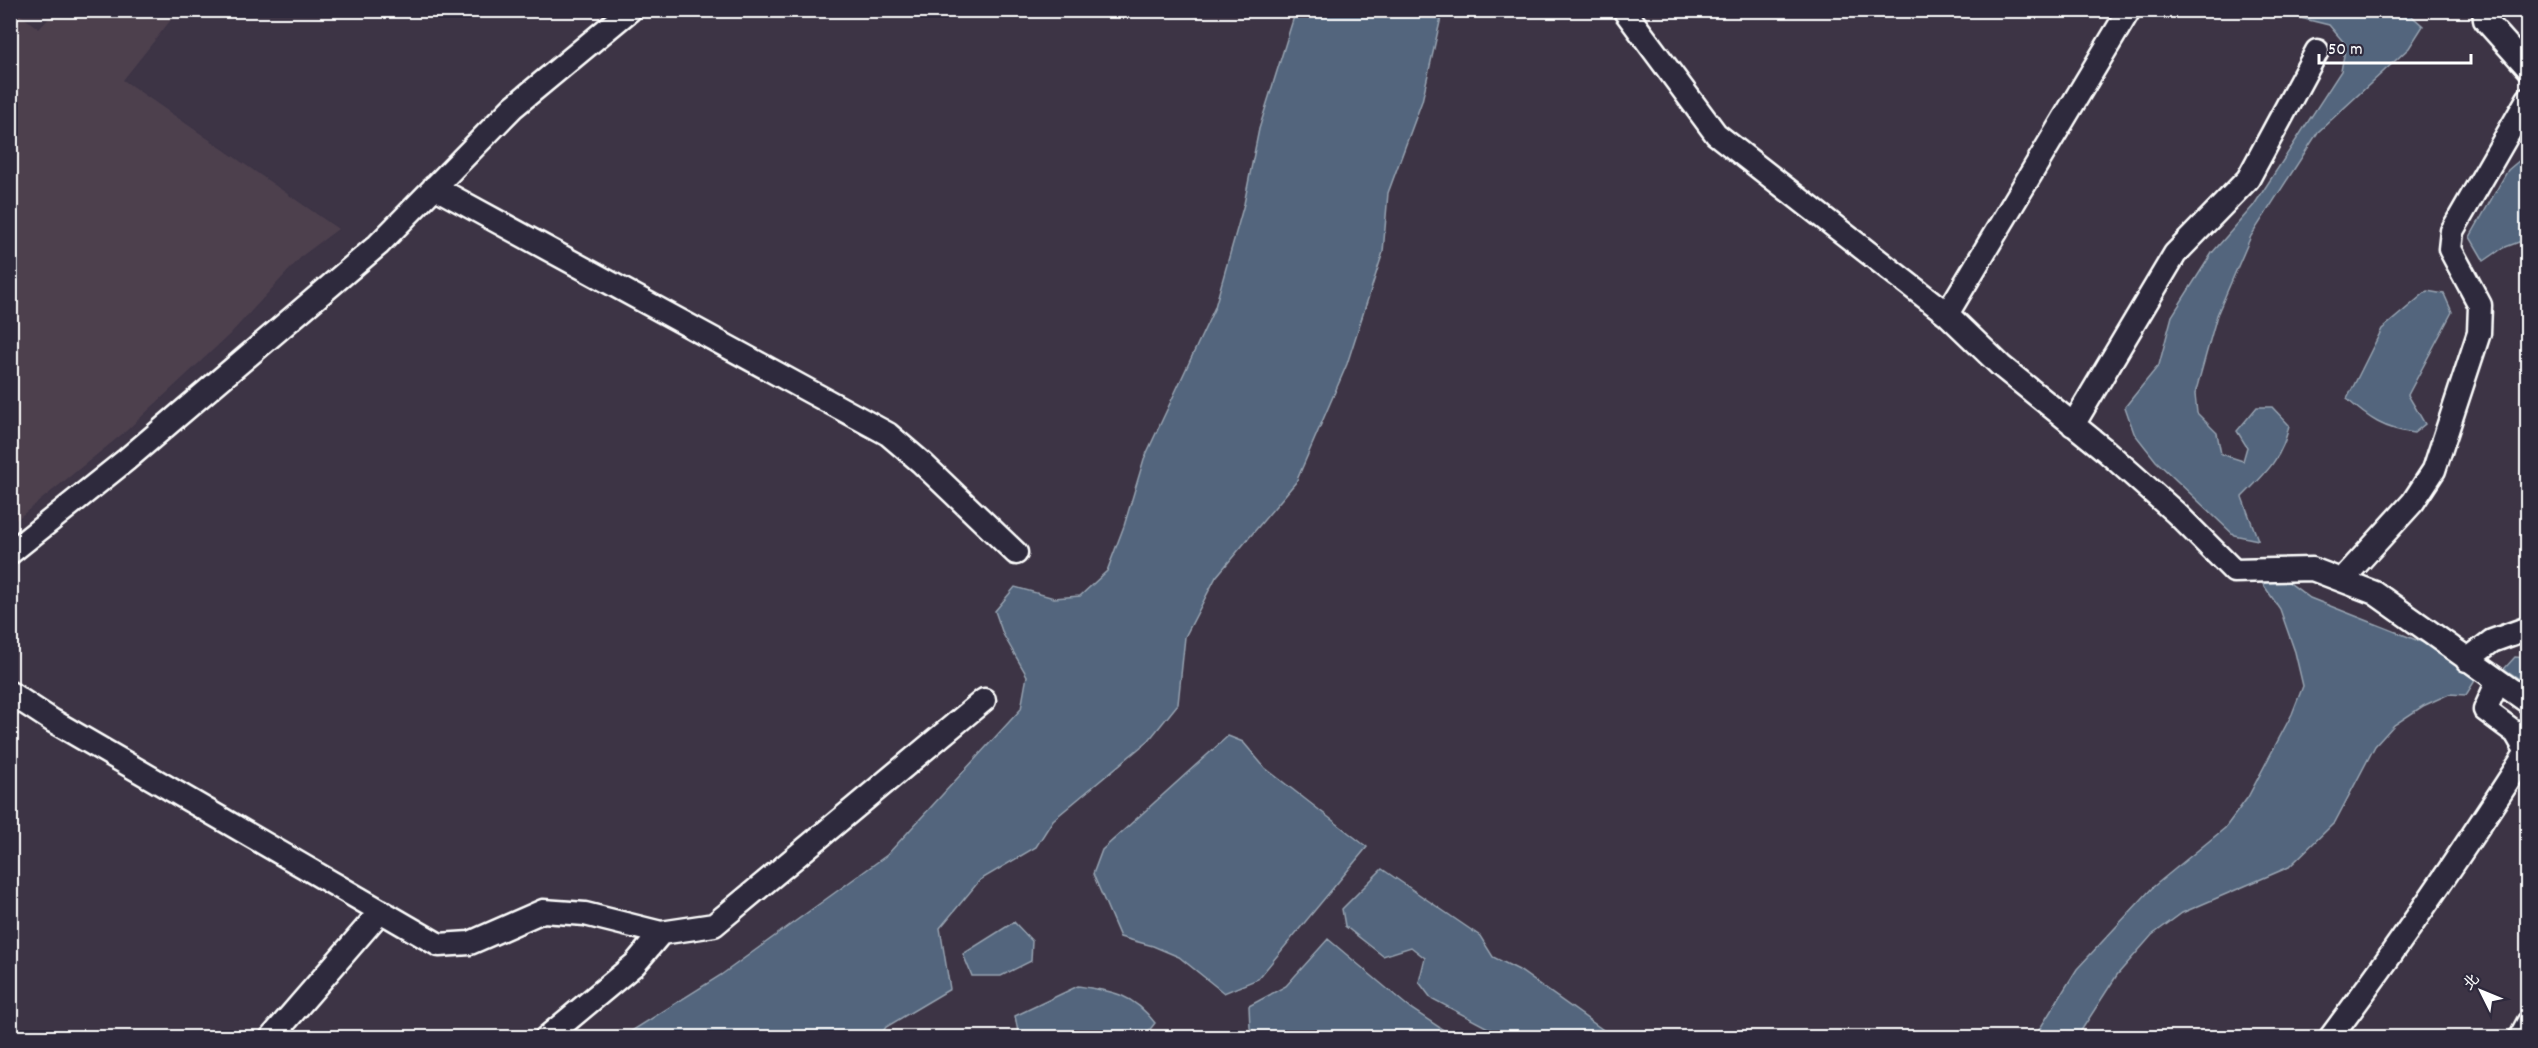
<svg xmlns="http://www.w3.org/2000/svg" width="2538" height="1048" viewBox="0 0 2538 1048" font-family="Dekko,'LXGW WenKai TC',sans-serif">
<style>
.built{fill:#4d404e}
.water{fill:#52657d;stroke:#97a3b1;stroke-width:1.5}
.lines{fill:none;stroke-linecap:round;stroke-linejoin:round}
.minor-casing{stroke:#fff;stroke-width:27}
.minor{stroke:#2f2a3d;stroke-width:22}
</style>
<rect width="100%" height="100%" fill="#3d3445"/>
<filter id="ink" filterUnits="userSpaceOnUse"><feTurbulence type="fractalNoise" baseFrequency=".0167" numOctaves="2"/><feDisplacementMap in="SourceGraphic" scale="12" xChannelSelector="R" yChannelSelector="G"/><feConvolveMatrix kernelMatrix="1 2 1 2 8 2 1 2 1" color-interpolation-filters="sRGB"/></filter>
<g filter="url(#ink)">
<!-- built -->
<path class="built" d="M11 10 15 11 39 29 56 11H178L123 80 338 229 303 255 230 334 126 431 11 524Z"/>
<!-- water -->
<path class="water" d="M1296 10H1441L1442 13 1422 101 1388 193 1383 252 1347 364 1296 482 1216 577 1185 637 1178 704 1149 740 1053 820 1036 847 980 880 940 928 950 989 886 1027 879 1037H622L721 975 887 855 1021 709 1027 676 1003 634 995 611 1015 587 1054 598 1080 596 1107 571 1124 526 1144 459 1215 307 1244 204 1259 129Z
M2272 11H2406L2423 26 2409 48 2318 132 2251 236 2217 315 2195 394 2197 413 2217 433 2221 454 2243 461 2247 447 2237 431 2257 407H2272L2289 425C2283 458 2264 475 2242 497L2258 540 2234 535 2156 461 2134 433 2125 407 2159 365 2172 316 2212 253 2254 205 2341 71 2346 45 2329 25Z
M2527 154V239L2503 248 2484 261 2470 237 2508 170Z
M2427 291 2444 294 2452 312 2408 395 2425 424 2414 433C2384 429 2369 419 2347 399L2382 329Z
M2256 574 2279 575 2310 598 2439 649 2476 679 2466 695 2449 694 2423 706 2394 725 2375 746 2335 822 2289 867 2182 913 2152 935 2117 975 2077 1037 2034 1038 2077 969 2153 887 2225 828 2248 797 2292 714 2303 686 2295 652 2280 609Z
M2515 657 2527 658V684L2504 669Z
M1228 736 1243 742 1265 768 1367 847 1258 979 1224 993 1179 957 1153 946 1120 937 1093 874 1102 850Z
M1382 869 1480 936 1493 957 1519 970 1613 1037H1505L1431 998 1419 982 1425 958 1411 947 1383 956 1345 926 1342 909Z
M1014 922 1032 941 1031 961 1001 976H972L963 954Z
M1328 939 1410 1008 1454 1037H1260L1250 1028 1249 1006 1286 986Z
M1078 986C1113 991 1133 994 1155 1023L1144 1037H1019L1015 1016Z"/>
<g class="lines">
<!-- minor casing -->
<g class="minor-casing">
<path id="minor" d="M1624 10 1716 134 1947 314 2001 366 2106 451 2176 513 2234 571 2312 569 2375 593 2528 702
M2484 10 2485 20 2528 68
M434 187 888 434 922 463 1016 553
M1947 314 2129 10
M2073 425 2175 254 2248 179 2317 51
M10 553 126 460 378 245 513 107 630 10
M2342 580 2413 502 2434 470 2479 333 2480 305 2450 249 2452 231 2528 99
M2467 660 2492 641 2528 628
M10 693 53 721 439 945 470 943 543 911 585 914 661 933 714 925 984 700
M271 1038 381 911
M546 1038 635 964 661 933
M2330 1038C2400 945 2464 850 2527 752L2516 733 2485 710 2498 681
M2520 1038 2528 1023"/>
</g>
<!-- minor -->
<use href="#minor" class="minor"/>
</g>
</g>
<!-- margin -->
<rect width="2538" height="1048" fill="none" stroke="#2f2a3d" stroke-width="36"/>
<rect x="18" y="18" width="2502" height="1012" fill="none" stroke="#fff" stroke-width="2" filter="url(#ink)"/>
<!-- north arrow -->
<g transform="translate(2481 991) rotate(313)" stroke="#2f2a3d" stroke-width="4.5" paint-order="stroke">
<path d="M0-4.5L10 22L0 15L-10 22Z" fill="#ffffff"/>
<text y="-9" font-size="16" font-weight="bold" text-anchor="middle" fill="#ffffff">北</text>
</g>
<!-- scale -->
<path d="M2319 54v9h152v-9" fill="none" stroke="#ffffff" stroke-width="3"/>
<text x="2328" y="54" font-size="18" fill="#ffffff" stroke="#2f2a3d" stroke-width="4.5" paint-order="stroke">50 m</text>
</svg>
